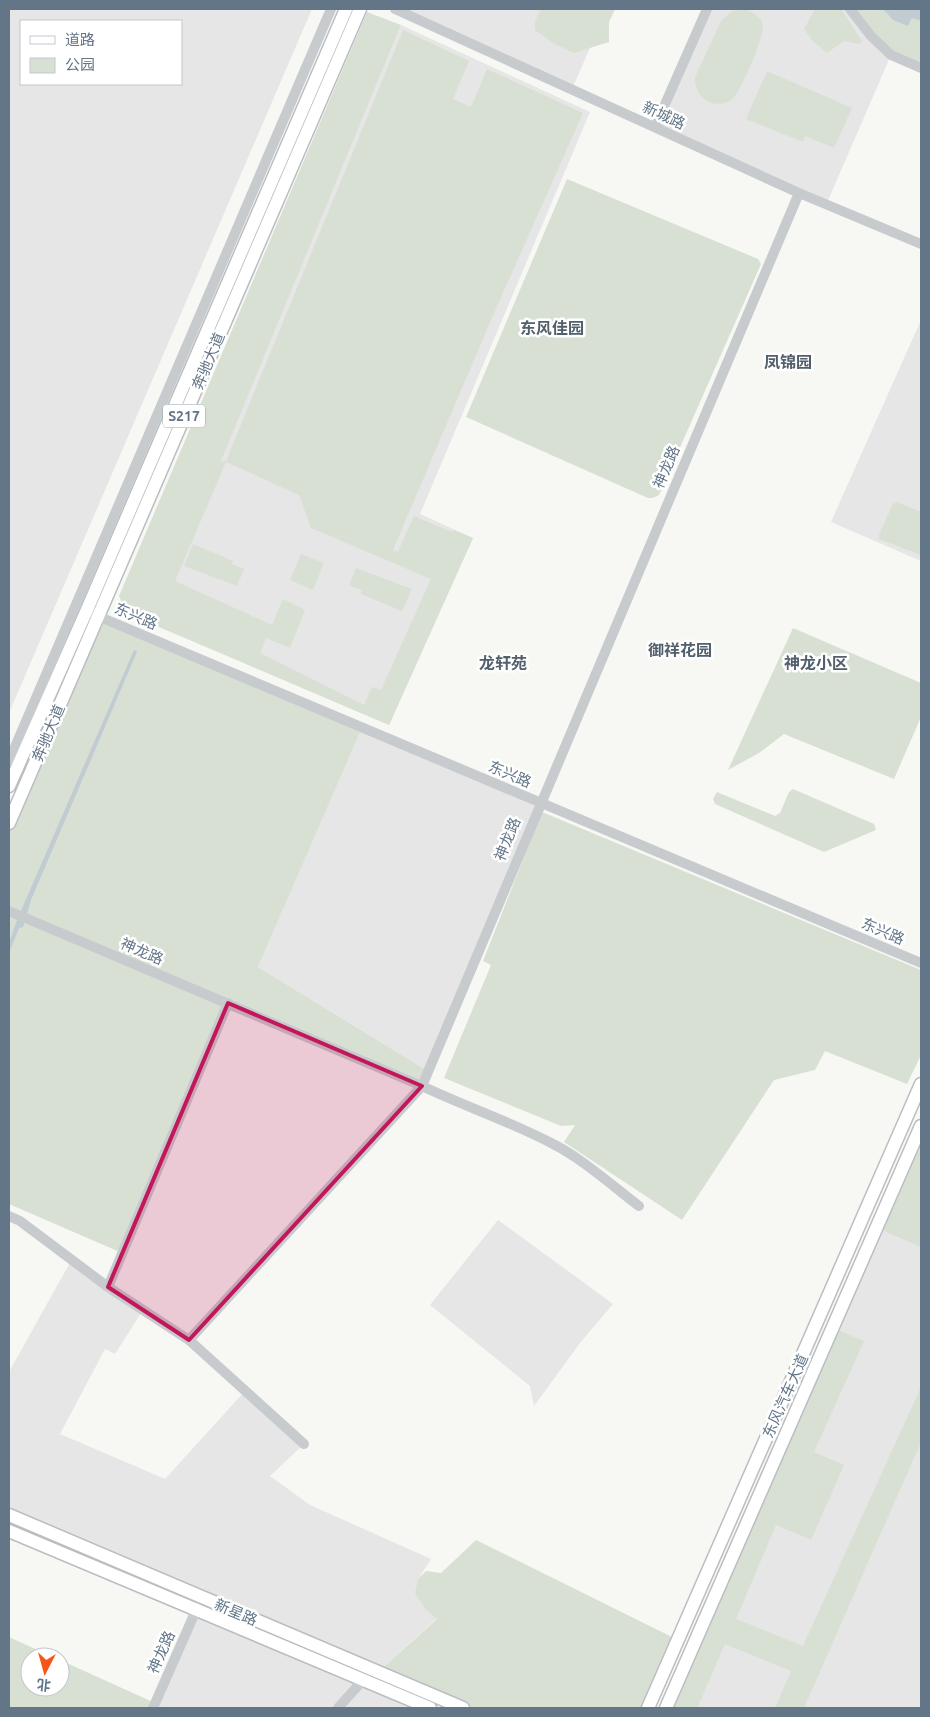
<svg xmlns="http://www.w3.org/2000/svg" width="930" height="1717" viewBox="0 0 930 1717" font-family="Ubuntu,'Noto Sans SC',sans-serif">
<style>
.built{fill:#e5e6e5;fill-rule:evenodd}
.green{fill:#d8e0d4;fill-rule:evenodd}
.water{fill:#c0ccd2}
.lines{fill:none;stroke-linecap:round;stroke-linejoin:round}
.major-casing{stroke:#babec2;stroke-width:15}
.minor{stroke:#c7cbce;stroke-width:10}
.major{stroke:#fff;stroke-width:12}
.marked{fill:#c2185b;fill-opacity:0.2;stroke:#c2185b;stroke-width:4;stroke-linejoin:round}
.labels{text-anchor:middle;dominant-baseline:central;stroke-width:5;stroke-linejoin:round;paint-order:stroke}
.shield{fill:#fff;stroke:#929fac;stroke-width:1}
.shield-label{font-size:14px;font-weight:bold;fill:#637688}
.street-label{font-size:15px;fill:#637688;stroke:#fff}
.neighbourhood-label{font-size:16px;font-weight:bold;fill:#525f6c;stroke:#fff}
</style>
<rect width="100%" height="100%" fill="#f7f7f4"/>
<!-- built -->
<path class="built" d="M9 9H312L9 713ZM21 21H181V84H21Z
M395 9H607L572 89Z
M707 9H850L891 55 826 205 655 127Z
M401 25 590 112 420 514 473 538 389 725 153 624Z
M921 320V561L831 522Z
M362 728 539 802 425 1069 258 967Z
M921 1126V1708H666Z
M498 1220 613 1304 580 1343 534 1406 530 1386 430 1305Z
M72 1259 143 1310 115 1354 105 1349 60 1434 165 1479 245 1391 304 1444 270 1476 310 1505 431 1559 418 1579 426 1610 437 1618 378 1672 9 1515V1372Z
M197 1608 430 1708H153Z"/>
<!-- green -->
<path class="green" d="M541 9H615L609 22V42L574 53 553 43 535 30V22Z
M743 9C752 11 761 16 763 26 764 36 740 95 731 100 713 111 694 97 695 77L721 21 732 11Z
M815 9H841L862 41 859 44 844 41 827 53 812 40 804 29Z
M850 9H921V68L891 55Z
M367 12 401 25 221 461H226L403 30 469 61 453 99 471 107 487 69 583 113 494 313 393 550 398 552 414 516 452 532 454 530 473 538 389 725 133 616 124 608 119 596ZM226 462 299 495 311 528 431 579 381 690 372 687 364 705 260 653 266 638 290 648 305 610 283 599 272 625 175 581Z
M767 71 852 108 834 148 805 136 803 142 746 119Z
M567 179 758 259 761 264 659 495 653 498H648L466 417Z
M897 502 921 512V555L879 539V535L893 504Z
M193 544 233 561 232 564 244 569 237 586 184 566Z
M301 554 324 563 313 590 290 580Z
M356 568 412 589 402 611 361 594 362 590 349 585Z
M98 616 362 728 258 967 428 1071 422 1086 228 1004 122 1253 9 1204V823Z
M793 628 921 683V717L894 779 784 734 759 753 728 770Z
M793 789 874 824 876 830 824 852 715 804 713 799 717 792 775 816 780 813 789 792Z
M542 812 921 970V1055L907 1084 825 1051 815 1070 774 1080 682 1220 564 1142 575 1125 561 1126 444 1078 491 965 483 961Z
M921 1138V1247L877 1228Z
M833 1328 864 1341 814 1452 844 1465 811 1540 776 1525 736 1619 803 1646 921 1387V1442L804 1708H775L791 1671 725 1644 697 1708H666Z
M476 1540 678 1640 648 1708H463L378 1672 437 1619 426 1610 415 1593 418 1579 426 1571 441 1573Z
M9 1637 53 1657H30V1687H60V1660L155 1703 153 1708H9Z"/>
<!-- water -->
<path class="water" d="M883 9H921V21L912 18 908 26 893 20Z
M134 650 137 652 31 900 23 927 19 928 9 953V943L17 920Z"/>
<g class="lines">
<!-- major casing -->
<g class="major-casing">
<path id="major" d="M9 786 86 612 346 9
M9 823 360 9
M9 1515 463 1708
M9 1531 430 1708
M648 1708 921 1084
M666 1708 921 1126"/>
</g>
<!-- minor -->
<path class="minor" d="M395 9 799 193 921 244
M850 9 871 36 891 55 921 68
M655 127 707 9
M93 614 921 963
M9 761 331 9
M9 911 422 1086C546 787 674 491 799 193
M9 1216 20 1221 108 1287 228 1003
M108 1287 189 1340 304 1444
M189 1340 422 1086C466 1107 512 1122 555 1145 581 1158 614 1187 639 1206
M153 1708 197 1608
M338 1708 363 1680"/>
<!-- major -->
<use href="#major" class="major"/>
</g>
<!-- marked area -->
<path class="marked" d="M228 1003 422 1086 189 1340 108 1287Z"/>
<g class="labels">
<!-- shield labels -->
<rect class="shield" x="163" y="404.5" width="42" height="23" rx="4"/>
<g class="shield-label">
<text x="184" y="416">S217</text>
</g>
<!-- street labels -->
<g class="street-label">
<text transform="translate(664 115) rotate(25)">新城路</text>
<text transform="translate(208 361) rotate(-67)">奔驰大道</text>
<text transform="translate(666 467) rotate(-67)">神龙路</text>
<text transform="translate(136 616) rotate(23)">东兴路</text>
<text transform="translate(48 733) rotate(-67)">奔驰大道</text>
<text transform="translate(510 774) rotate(23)">东兴路</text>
<text transform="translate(507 839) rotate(-68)">神龙路</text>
<text transform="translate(883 931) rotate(23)">东兴路</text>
<text transform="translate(142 951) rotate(23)">神龙路</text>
<text transform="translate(785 1396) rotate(-66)">东风汽车大道</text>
<text transform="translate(236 1612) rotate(23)">新星路</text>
<text transform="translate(161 1652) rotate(-66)">神龙路</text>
</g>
<!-- neighbourhood labels -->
<g class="neighbourhood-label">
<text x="552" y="328">东风佳园</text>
<text x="788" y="362">凤锦园</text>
<text x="680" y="650">御祥花园</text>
<text x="503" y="663">龙轩苑</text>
<text x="816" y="663">神龙小区</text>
</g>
</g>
<!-- border -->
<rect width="930" height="1717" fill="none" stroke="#637688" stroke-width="20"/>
<!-- legend -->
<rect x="20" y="20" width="162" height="65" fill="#ffffff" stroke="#c1c8cf"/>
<rect x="30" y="36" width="25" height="8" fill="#ffffff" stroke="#c1c8cf"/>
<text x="65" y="45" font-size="15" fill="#637688">道路</text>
<rect x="30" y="58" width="25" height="15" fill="#d8e0d4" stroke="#c1c8cf"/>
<text x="65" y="70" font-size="15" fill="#637688">公园</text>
<!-- north arrow -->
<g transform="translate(45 1672) rotate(186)"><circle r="24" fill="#ffffff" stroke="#c1c8cf"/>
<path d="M0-4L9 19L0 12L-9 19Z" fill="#f55516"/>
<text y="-8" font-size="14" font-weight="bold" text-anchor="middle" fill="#637688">北</text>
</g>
</svg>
